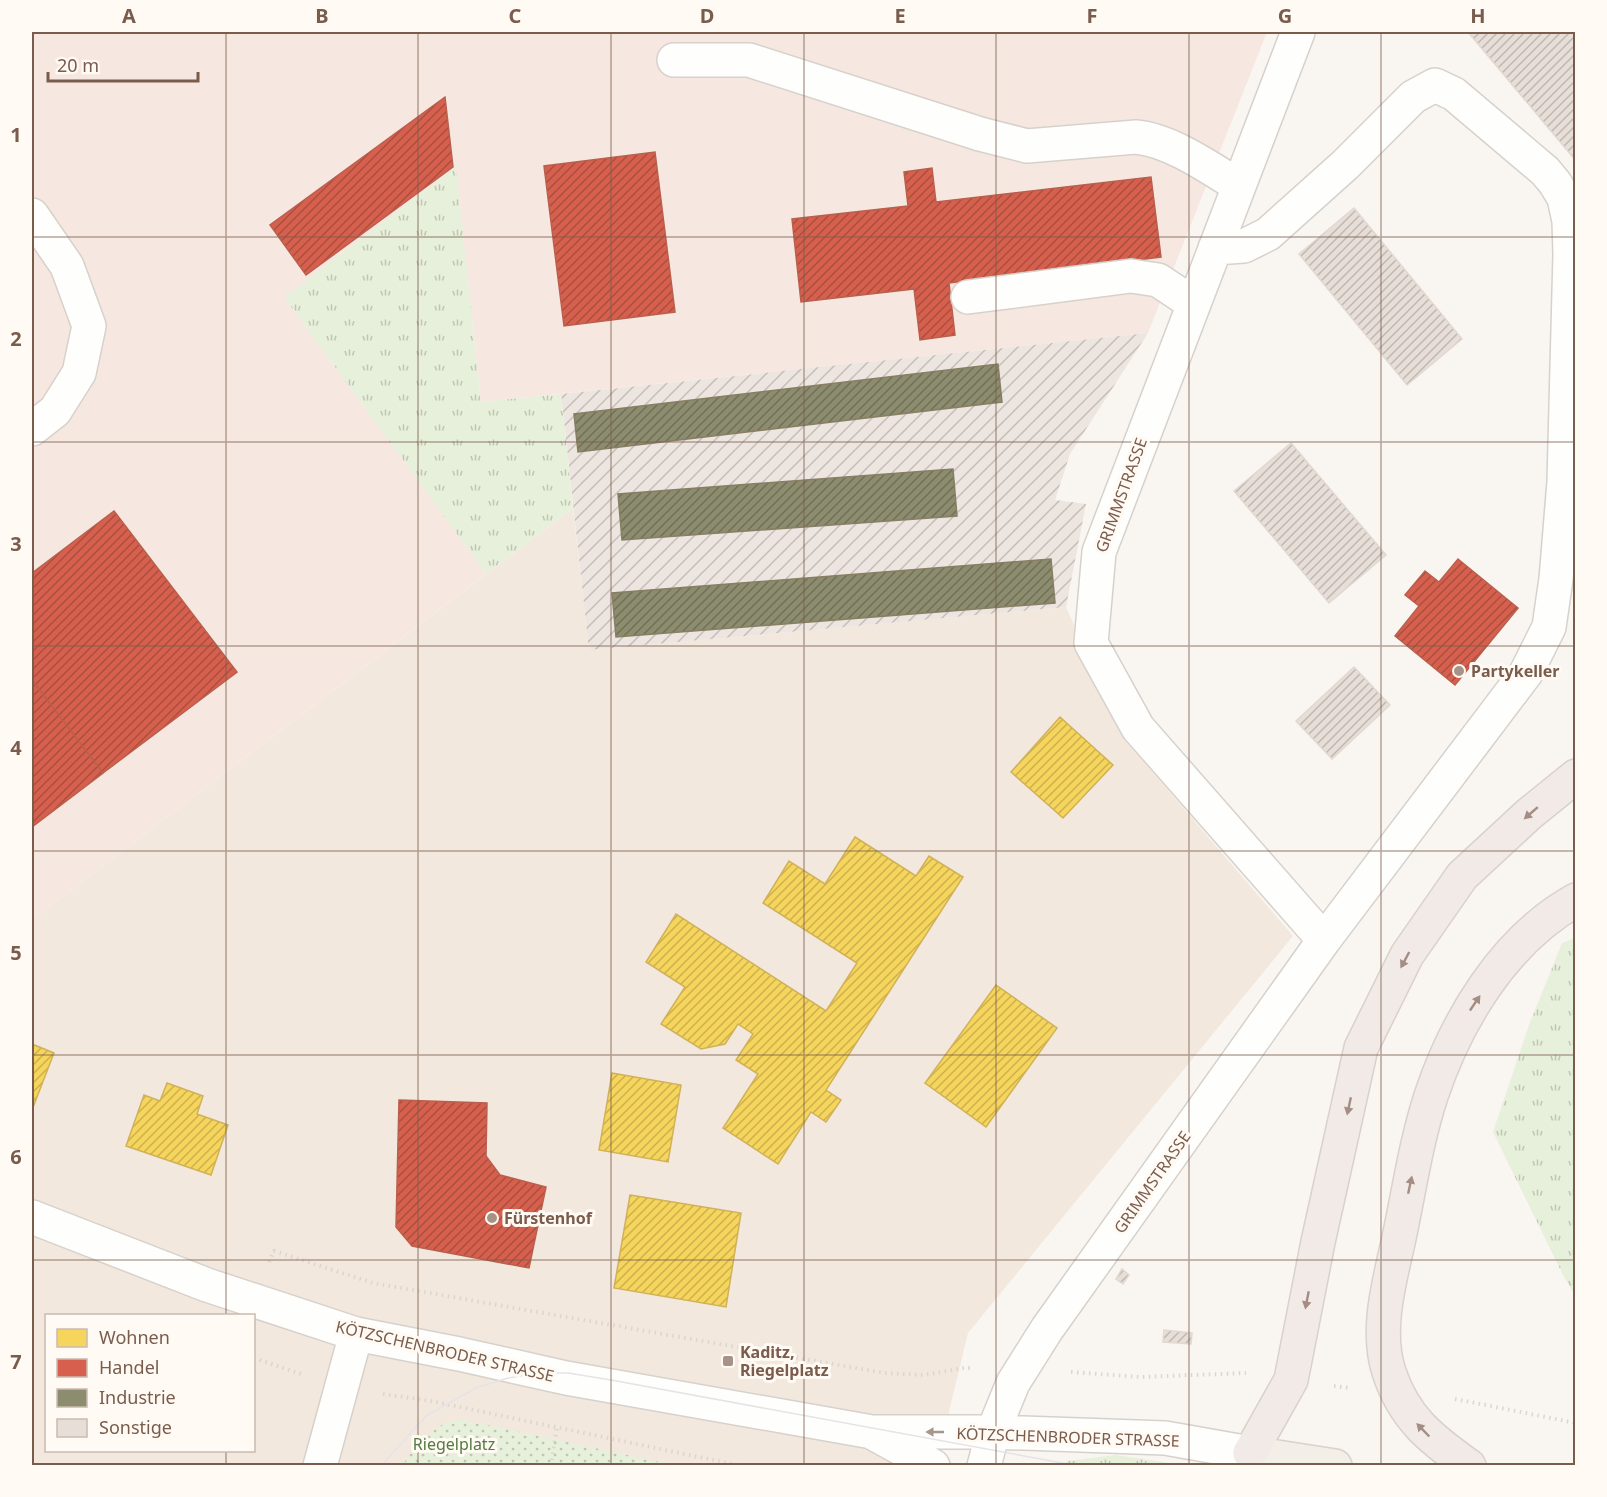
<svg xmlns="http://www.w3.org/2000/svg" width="1607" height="1497" viewBox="0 0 1607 1497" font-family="'Noto Sans',sans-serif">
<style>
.residential{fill:#f2e8de;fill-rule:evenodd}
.commercial{fill:#f6e8e1}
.industrial{fill:url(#industrial-furrows)}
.grass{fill:url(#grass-tufts)}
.park{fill:url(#park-dots)}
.homes{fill:url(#homes-hatch);stroke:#d1b158;stroke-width:1.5}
.shops{fill:url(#shops-hatch);stroke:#ba5f4d;stroke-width:1.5}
.industry{fill:url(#industry-hatch);stroke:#877e64;stroke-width:1.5}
.building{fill:url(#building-hatch);stroke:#e2d8d2;stroke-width:1.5}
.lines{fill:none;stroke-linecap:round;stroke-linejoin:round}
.minor-casing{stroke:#d7d1cb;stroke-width:36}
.major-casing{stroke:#dad1cc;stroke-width:36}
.highway-casing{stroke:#dad1cc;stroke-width:36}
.path{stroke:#dcd5d0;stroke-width:4;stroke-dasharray:1.5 4.5;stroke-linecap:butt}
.minor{stroke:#fefefd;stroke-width:33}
.major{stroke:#f3eee8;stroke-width:33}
.highway{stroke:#f2eae7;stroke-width:33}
.tram{stroke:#e6e3e7;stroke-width:1.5}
.oneway{fill:#a48e83}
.oneway2{fill:#a8958b}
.grid{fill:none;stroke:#7a5c4d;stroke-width:1.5;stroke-opacity:0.55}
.poi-dot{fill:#a69286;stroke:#fffaf3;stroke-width:2}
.labels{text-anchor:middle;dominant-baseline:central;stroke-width:6;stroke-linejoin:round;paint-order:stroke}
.street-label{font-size:16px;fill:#7a5c4d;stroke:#fffaf3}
.poi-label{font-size:16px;font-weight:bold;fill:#7a5c4d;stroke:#fffaf3;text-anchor:start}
.park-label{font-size:16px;fill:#537a41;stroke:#fffaf3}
.neatline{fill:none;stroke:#7a5c4d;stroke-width:2}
.grid-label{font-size:20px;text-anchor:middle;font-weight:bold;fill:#7a5c4d}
</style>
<defs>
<pattern id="industrial-furrows" width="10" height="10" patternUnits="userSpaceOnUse" patternTransform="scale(1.5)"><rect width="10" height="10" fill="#ede5e0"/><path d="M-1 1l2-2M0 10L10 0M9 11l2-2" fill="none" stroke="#c5bdb8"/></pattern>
<pattern id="grass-tufts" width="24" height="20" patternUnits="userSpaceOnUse" patternTransform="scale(1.5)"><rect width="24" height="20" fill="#e7f0db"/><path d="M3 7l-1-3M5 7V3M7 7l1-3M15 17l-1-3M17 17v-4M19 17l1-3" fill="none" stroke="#c0c6b4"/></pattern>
<pattern id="park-dots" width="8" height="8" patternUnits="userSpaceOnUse" patternTransform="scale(1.5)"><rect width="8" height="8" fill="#e7f0db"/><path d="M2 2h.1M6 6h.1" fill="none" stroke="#c0c6b4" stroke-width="1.8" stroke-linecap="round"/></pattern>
<pattern id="homes-hatch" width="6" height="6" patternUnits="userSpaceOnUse" patternTransform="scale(1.5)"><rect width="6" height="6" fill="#f6d55c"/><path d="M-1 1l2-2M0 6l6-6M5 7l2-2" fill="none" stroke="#ccb04e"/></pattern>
<pattern id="shops-hatch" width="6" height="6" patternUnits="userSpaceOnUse" patternTransform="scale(1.5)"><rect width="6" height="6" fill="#d6604d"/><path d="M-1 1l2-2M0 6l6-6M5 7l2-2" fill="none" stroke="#aa4f40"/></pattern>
<pattern id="industry-hatch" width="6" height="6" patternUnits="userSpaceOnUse" patternTransform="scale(1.5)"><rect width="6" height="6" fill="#8c8c6e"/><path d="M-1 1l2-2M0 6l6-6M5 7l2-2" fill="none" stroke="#727058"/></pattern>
<pattern id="building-hatch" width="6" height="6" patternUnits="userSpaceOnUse" patternTransform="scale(1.5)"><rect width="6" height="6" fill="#e6ded7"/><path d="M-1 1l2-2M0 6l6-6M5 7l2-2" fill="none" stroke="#bfb7b1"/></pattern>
</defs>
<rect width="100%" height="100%" fill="#f9f5f0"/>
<!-- residential -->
<path class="residential" d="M573 508 589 650 1066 607 1125 740 1293 936 968 1333 936 1465 32 1466V920ZM46 1316H254V1450H46Z"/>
<!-- commercial -->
<path class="commercial" d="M32 32H1267L1148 333 481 402 456 168 284 297 486 574 32 920Z"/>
<!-- industrial -->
<path class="industrial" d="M1148 333 1070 454 1055 500 1086 504 1066 607 589 650 561 394Z"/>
<!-- grass -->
<path class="grass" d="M456 167 481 402 561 394 573 508 486 574 284 297Z
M1575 938H1576L1575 1295 1564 1277 1493 1132 1529 1025 1562 943Z
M1116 1455 1184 1465H1065L1067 1461Z"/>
<!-- park -->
<path class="park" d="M463 1420 674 1465H403C409 1453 435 1425 449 1422 453 1420 459 1420 463 1420Z"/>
<!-- homes -->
<path class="homes" d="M1060 717 1113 765 1063 818 1011 772Z
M855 837 916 876 929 856 963 877 826 1090 841 1100 826 1122 811 1112 778 1164 723 1128 758 1074 736 1060 753 1034 738 1024 725 1044 701 1049 661 1024 685 987 646 962 676 914 826 1011 857 963 763 903 789 861 825 884Z
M996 985 1057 1028 986 1127 925 1083Z
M32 1044 54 1053 32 1110Z
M612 1073 681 1085 668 1162 599 1150Z
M167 1083 203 1096 197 1114 228 1125 211 1175 126 1146 144 1095 160 1101Z
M630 1195 741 1213 726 1307 614 1288Z"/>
<!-- shops -->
<path class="shops" d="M445 97 453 167 306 275 270 225Z
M655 152 675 312 564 326 544 166Z
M932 168 936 202 1151 177 1161 257 949 283 955 335 920 340 914 289 801 302 792 219 908 206 904 172Z
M114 511 237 672 103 773 32 680V573Z
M1458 559 1518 608 1455 685 1395 636 1419 606 1405 595 1425 571 1439 582Z
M32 680 103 773 32 827Z
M399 1100 487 1103 486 1156 500 1175 546 1187 529 1268 412 1246 396 1227Z"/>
<!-- industry -->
<path class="industry" d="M998 364 1002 402 578 452 574 414Z
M953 469 957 516 622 540 618 494Z
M1051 559 1055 603 616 637 612 593Z"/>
<!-- building -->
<path class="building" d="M1468 32H1576V161Z
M1354 208 1462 339 1407 385 1299 254Z
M1291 443 1386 555 1329 603 1234 491Z
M1354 667 1390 705 1332 759 1296 721Z
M1122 1269 1129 1275 1123 1284 1116 1279Z
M1164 1330 1192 1333 1191 1344 1163 1342Z"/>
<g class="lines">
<!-- minor casing -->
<g class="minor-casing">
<path id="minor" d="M1298 32 1099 552 1091 643 1138 728 1324 940
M674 60H749L980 134 1027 146 1136 137C1170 140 1210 168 1239 186
M32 215 67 266 89 326 79 373 55 411 32 429
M968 297 1131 276 1158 280 1194 304
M32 1217 207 1285 356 1334 459 1354 566 1378 872 1432H993L1165 1438 1250 1453
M873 1433 933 1466
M320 1466 356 1334
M984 1466 993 1432 1013 1383 1047 1329 1324 940 1526 673 1549 627 1556 579 1564 482 1570 254 1569 221 1564 198 1555 183 1545 171 1454 94 1435 85 1413 97 1345 165 1268 234 1244 246 1215 248"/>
</g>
<!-- major casing -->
<g class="major-casing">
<path id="major" d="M1250 1453 1335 1466"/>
</g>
<!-- highway casing -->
<g class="highway-casing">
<path id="highway" d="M1250 1453 1291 1380 1318 1242 1361 1048 1407 955 1462 876 1529 814 1576 776
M1469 1466C1431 1439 1404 1418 1389 1372 1375 1329 1390 1280 1399 1238 1409 1191 1416 1142 1431 1096 1456 1021 1504 940 1576 900"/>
</g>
<!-- path -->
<path class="path" d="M269 1262 274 1251 373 1283 884 1373 924 1375 964 1368H973
M254 1358 301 1374
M1071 1372 1141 1377 1246 1373
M1334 1386 1350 1388
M383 1394 431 1401 742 1466
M1455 1399 1576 1423
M551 1466 557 1426"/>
<!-- minor -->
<use href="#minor" class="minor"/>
<!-- major -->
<use href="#major" class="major"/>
<!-- highway -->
<use href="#highway" class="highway"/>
<!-- tram -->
<path class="tram" d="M381 1466 426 1416 476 1388 508 1378 540 1373H568L611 1380 1079 1466"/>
</g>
<!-- one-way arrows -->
<defs><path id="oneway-solid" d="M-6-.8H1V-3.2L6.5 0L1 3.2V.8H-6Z" transform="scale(1.5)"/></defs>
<g class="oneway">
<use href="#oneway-solid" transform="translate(1531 813) rotate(139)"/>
<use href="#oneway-solid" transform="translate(1405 960) rotate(118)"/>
<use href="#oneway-solid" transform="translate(1475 1003) rotate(-56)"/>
<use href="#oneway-solid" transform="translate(1349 1106) rotate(102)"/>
<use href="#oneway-solid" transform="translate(1410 1185) rotate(-78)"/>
<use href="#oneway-solid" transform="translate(1307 1300) rotate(101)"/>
<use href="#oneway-solid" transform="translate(1423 1430) rotate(-134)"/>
</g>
<use class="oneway2" href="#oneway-solid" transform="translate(935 1432) rotate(-180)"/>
<!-- grid -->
<path class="grid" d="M226 32V1316M418 32V1466M611 32V1466M804 32V1466M996 32V1466M1189 32V1466M1381 32V1466M32 237H1576M32 442H1576M32 646H1576M32 851H1576M32 1055H1576M32 1260H1576M226 1450V1466"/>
<!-- markers -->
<g class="poi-dot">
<circle cx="1459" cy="671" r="6"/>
<circle cx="492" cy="1218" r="6"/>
<rect x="722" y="1355" width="12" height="12" rx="3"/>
</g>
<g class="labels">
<!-- street labels -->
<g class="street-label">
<text transform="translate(1121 495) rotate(-70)">GRIMMSTRASSE</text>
<text transform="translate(1152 1182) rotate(-55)">GRIMMSTRASSE</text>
<text transform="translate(445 1351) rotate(13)">KÖTZSCHENBRODER STRASSE</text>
<text transform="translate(1068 1437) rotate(2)">KÖTZSCHENBRODER STRASSE</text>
</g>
<!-- poi labels -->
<g class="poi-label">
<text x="1471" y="671">Partykeller</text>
<text x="504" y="1218">Fürstenhof</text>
<text x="740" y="1352">Kaditz,<tspan x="740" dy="18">Riegelplatz</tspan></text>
</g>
<!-- park labels -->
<g class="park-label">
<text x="454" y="1444">Riegelplatz</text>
</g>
</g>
<!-- border -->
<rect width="1607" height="1497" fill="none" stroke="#fffaf3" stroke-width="66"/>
<!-- legend -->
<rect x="45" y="1314" width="210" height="138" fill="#fffaf3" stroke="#cabbb1" stroke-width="1.5"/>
<rect x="57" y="1329" width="30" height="18" fill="#f6d55c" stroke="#cabbb1" stroke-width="1.5"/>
<text x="99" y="1344" font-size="18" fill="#7a5c4d">Wohnen</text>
<rect x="57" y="1359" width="30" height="18" fill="#d6604d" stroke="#cabbb1" stroke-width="1.5"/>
<text x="99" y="1374" font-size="18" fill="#7a5c4d">Handel</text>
<rect x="57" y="1389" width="30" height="18" fill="#8c8c6e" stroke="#cabbb1" stroke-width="1.5"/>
<text x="99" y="1404" font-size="18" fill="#7a5c4d">Industrie</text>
<rect x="57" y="1419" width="30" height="18" fill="#e6ded7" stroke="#cabbb1" stroke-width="1.5"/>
<text x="99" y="1434" font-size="18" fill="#7a5c4d">Sonstige</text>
<!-- scale -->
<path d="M48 72v9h150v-9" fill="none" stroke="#7a5c4d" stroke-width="3"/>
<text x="57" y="72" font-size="18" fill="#7a5c4d" stroke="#fffaf3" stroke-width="4.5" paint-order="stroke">20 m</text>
<rect x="33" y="33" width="1541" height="1431" class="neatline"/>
<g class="grid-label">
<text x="129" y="23">A</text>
<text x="322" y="23">B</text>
<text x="515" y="23">C</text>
<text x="707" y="23">D</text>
<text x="900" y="23">E</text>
<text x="1092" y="23">F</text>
<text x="1285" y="23">G</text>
<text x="1478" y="23">H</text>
<text x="16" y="142">1</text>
<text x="16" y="346">2</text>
<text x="16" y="551">3</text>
<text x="16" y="755">4</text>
<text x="16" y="960">5</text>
<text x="16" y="1164">6</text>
<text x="16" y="1369">7</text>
</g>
</svg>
